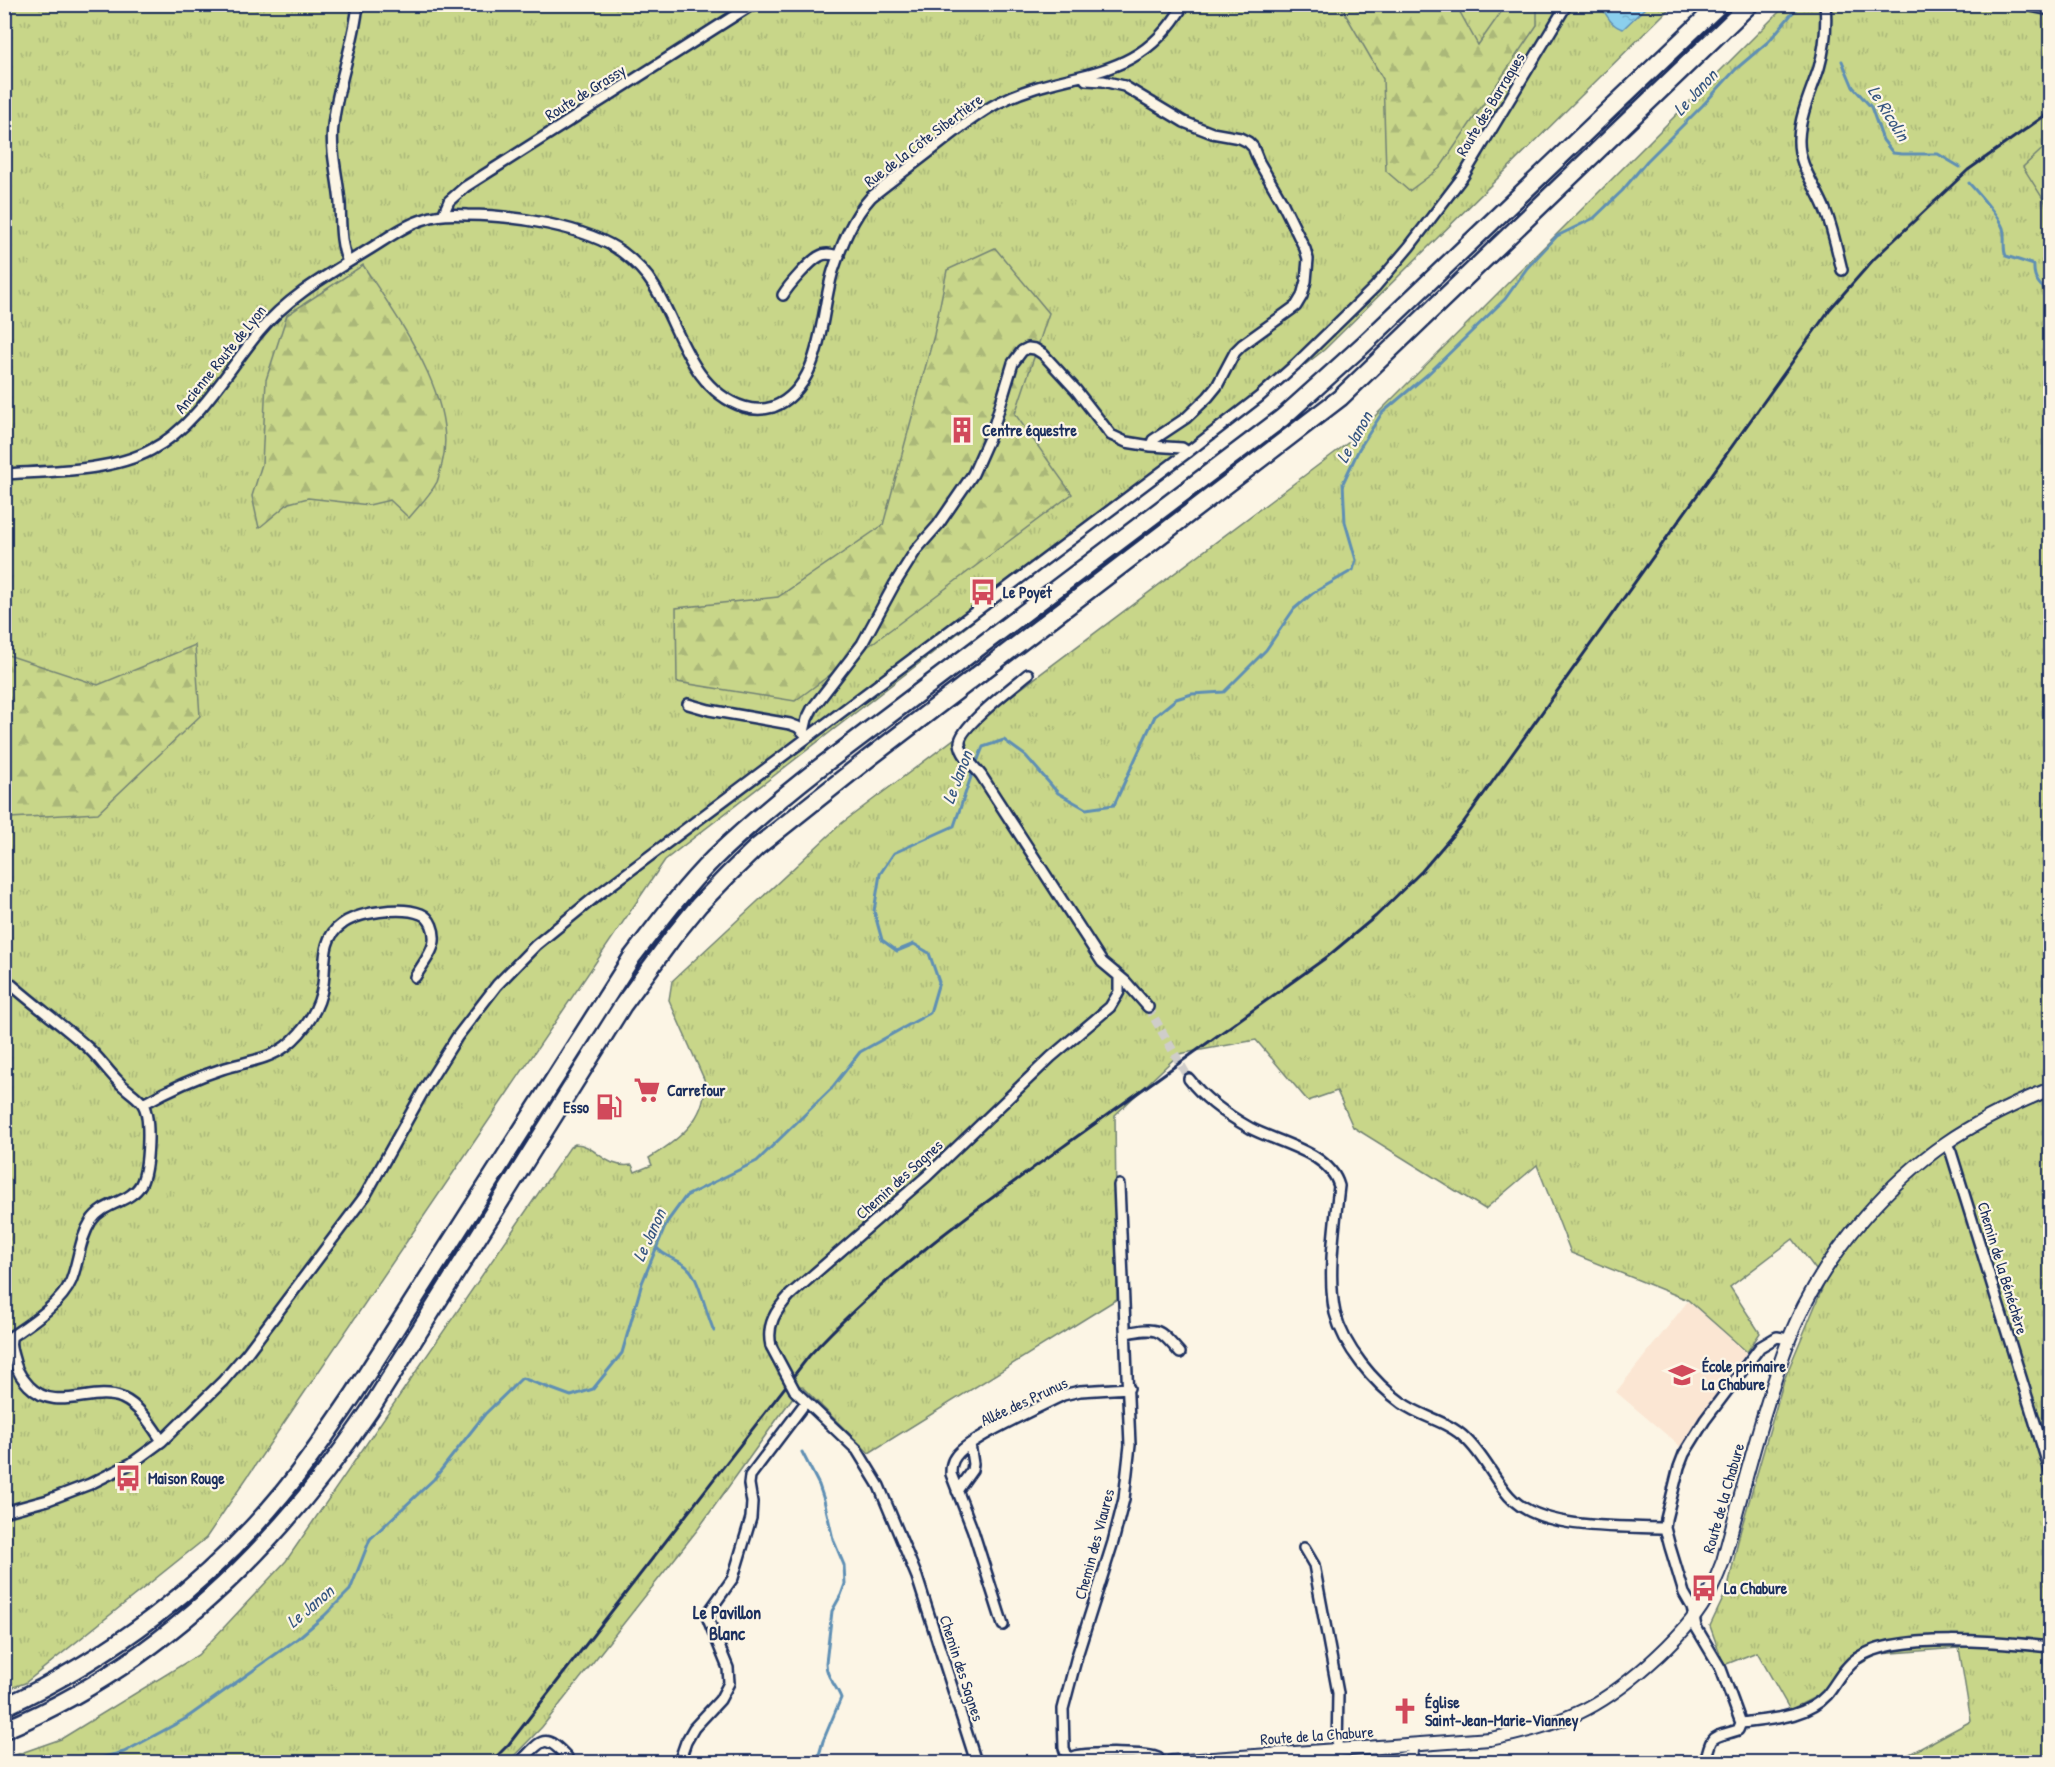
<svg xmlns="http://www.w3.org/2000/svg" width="2055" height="1767" viewBox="0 0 2055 1767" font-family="'Patrick Hand',sans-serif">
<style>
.built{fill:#fbe6d3}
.grass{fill:url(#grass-tufts);stroke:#728274;stroke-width:1.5}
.forest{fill:url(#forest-firs);stroke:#728274;stroke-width:1.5}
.garden{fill:#c8d689;stroke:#728274;stroke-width:1.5}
.water{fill:url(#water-ripples);stroke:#5e8fb4;stroke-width:1.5}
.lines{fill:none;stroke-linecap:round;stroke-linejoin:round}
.stream{stroke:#5e8fb4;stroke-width:3}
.street-tunnel{stroke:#cfcdca;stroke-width:9;stroke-dasharray:9 4.5;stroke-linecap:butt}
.street-casing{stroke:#1b2f5e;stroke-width:14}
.secondary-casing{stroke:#1b2f5e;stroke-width:16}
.highway-casing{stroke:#1b2f5e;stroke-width:21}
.street{stroke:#fcf5e5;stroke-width:9}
.secondary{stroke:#fcf5e5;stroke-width:12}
.highway{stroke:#fcf5e5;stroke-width:16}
.rail{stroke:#1b2f5e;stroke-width:3}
.street-bridge-casing{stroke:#1b2f5e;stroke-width:14;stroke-linecap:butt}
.street-bridge{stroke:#fcf5e5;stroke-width:9}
.labels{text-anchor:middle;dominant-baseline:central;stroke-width:4.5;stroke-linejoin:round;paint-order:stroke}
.street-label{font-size:16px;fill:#1b2f5e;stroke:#fcf5e5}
.poi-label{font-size:16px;font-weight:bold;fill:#1b2f5e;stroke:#fcf5e5;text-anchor:start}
.water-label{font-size:18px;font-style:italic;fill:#375782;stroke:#fcf5e5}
.neighbourhood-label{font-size:18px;font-weight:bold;fill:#1b2f5e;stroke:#fcf5e5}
</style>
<defs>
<pattern id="grass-tufts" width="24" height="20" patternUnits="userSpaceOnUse" patternTransform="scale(1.5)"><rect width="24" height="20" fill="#c8d689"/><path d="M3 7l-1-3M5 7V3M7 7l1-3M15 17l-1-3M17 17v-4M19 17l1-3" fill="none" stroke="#abb879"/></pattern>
<pattern id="forest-firs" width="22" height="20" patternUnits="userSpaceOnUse" patternTransform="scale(1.5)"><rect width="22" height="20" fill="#c8d689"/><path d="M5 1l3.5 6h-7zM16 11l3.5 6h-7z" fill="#abb879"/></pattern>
<pattern id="water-ripples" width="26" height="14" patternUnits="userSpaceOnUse" patternTransform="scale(1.5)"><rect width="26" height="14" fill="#8bcfed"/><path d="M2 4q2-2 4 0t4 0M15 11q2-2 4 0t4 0" fill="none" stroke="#77b2ce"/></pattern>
</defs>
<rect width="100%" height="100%" fill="#fcf5e5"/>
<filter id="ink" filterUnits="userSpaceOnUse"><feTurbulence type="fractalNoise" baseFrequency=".0167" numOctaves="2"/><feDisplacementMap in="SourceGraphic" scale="12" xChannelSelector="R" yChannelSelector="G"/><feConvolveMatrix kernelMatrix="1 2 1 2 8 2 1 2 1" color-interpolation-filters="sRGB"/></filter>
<g filter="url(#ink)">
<!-- built -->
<path class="built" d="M1688 1301 1748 1354 1681 1447 1616 1392Z"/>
<!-- grass -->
<path class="grass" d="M4 5H1673L1324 350 665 860 206 1538 25 1683 5 1690Z
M1786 5H2050V1762H1895L1971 1721 1959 1648 1879 1654 1852 1668 1819 1695 1790 1710 1757 1652 1724 1665 1710 1626 1728 1588 1739 1536 1784 1380 1825 1282 1793 1239 1730 1287 1760 1333 1747 1352 1688 1300 1571 1253 1537 1165 1485 1209 1353 1127 1337 1091 1308 1101 1256 1040 1179 1054 1115 1115 1117 1299 869 1453 801 1386 698 1529 542 1727 508 1762H5L4 1759 61 1739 198 1655 286 1561 570 1147 575 1144C596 1144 603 1169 632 1165L635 1172 652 1165 649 1158C679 1140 709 1117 704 1079L669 1000 672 981 842 823 1349 442Z"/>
<!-- forest -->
<path class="forest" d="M1340 5H1456L1478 45 1506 5H1537V25L1440 168 1409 191 1386 171 1383 79Z
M995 248 1049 313 1015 414 1072 494 795 701 677 682 676 608 778 597 883 525 934 335 947 270Z
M363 265C397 318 459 399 442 464 440 470 439 477 437 482 430 495 418 507 409 518L390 500 369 505 308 498 289 503 259 528 252 496 262 464 266 380 287 315Z
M195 645 200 716 98 813 10 818 5 815V654L98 685Z"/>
<!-- garden -->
<path class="garden" d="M2050 142V210L2023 167Z"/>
<!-- water -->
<path class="water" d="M1605 5 1647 4V6L1623 29C1613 27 1607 17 1603 9Z"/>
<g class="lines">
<!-- stream -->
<path class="stream" d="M1842 61 1853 87 1871 107 1883 140 1893 153 1902 154H1938L1960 167
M1969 183C1978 193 1999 217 2003 228 2006 238 2002 247 2006 256L2034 265C2033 279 2040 286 2050 294
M976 764 983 747 1004 740 1026 756 1058 793 1086 809 1114 805 1155 716 1176 699 1192 694 1224 692 1266 650 1294 609 1313 593 1353 570 1356 560 1345 522 1343 483 1359 449 1382 413 1428 374 1505 299 1527 268 1557 236 1594 218 1622 191 1647 161 1703 105 1736 69 1769 41 1800 4
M657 1248C665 1258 680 1259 689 1269 700 1281 706 1314 714 1331
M802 1452 819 1485 824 1500 833 1539 844 1565 845 1584 841 1595 832 1611 826 1663C826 1678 836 1684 841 1698L823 1741 817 1762
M84 1762 124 1752 185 1719 297 1639 324 1616 350 1590 370 1539 434 1479 485 1414 522 1378 571 1396 593 1389 622 1353 642 1283 667 1222 686 1196 757 1161 831 1089 860 1052 930 1013 939 982 929 953 914 944 897 951 882 940 874 911 880 874 894 853 954 826 973 771"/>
<!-- street-tunnel -->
<path class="street-tunnel" d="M1148 1007 1189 1079"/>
<!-- street casing -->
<g class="street-casing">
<path id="street" d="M1825 4C1827 26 1825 47 1819 68 1811 92 1800 114 1799 139 1798 167 1817 187 1826 212 1833 230 1837 250 1842 270
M2021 4 2050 10
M443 215 449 201 465 187 753 4
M348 262C340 244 341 223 340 203 338 178 330 151 333 126 337 84 354 46 358 4
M783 295C788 286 811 260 820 256 826 252 833 255 839 256
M1151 446 1182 448 1188 452
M4 474C50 471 110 472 151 450 197 426 226 372 259 332 289 295 333 272 373 247 389 237 407 224 425 219 438 214 453 214 467 215 511 215 586 226 622 252 634 261 646 273 654 286 680 328 691 390 744 407 754 410 763 410 773 407 823 388 820 313 833 271 842 244 852 218 871 197 896 177 922 158 947 138 964 125 981 111 1000 102 1071 66 1136 87 1184 4
M1028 674C1015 685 958 728 960 743 961 755 974 766 981 775L1102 962 1126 982 1148 1007
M688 704 709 710 790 724 798 727 806 735
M804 732 807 719 812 709 862 644 894 585 916 550 938 525 973 474 993 429 1013 363 1022 351 1028 348 1035 349 1043 354 1076 390 1111 435 1126 442 1151 446 1153 440 1186 418 1208 397 1217 386 1235 352 1242 345 1296 306 1302 296 1306 281 1308 259 1305 249 1281 200 1259 162 1253 147 1248 142 1240 138 1212 133 1184 122 1124 86 1103 81 1086 80 1083 76
M4 978C30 1002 59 1022 85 1045 98 1056 107 1070 119 1082 125 1089 137 1096 142 1103 152 1116 148 1170 141 1184 131 1203 103 1202 91 1221 79 1240 79 1261 71 1281 62 1303 31 1323 12 1336 8 1345 13 1354 15 1363 18 1373 22 1378 29 1386 56 1414 92 1386 122 1398 140 1406 152 1426 162 1441
M1189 1079C1205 1100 1227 1115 1250 1128 1278 1143 1330 1152 1339 1186 1335 1223 1327 1276 1335 1313 1344 1347 1373 1382 1402 1403 1421 1417 1448 1421 1465 1438 1483 1454 1493 1478 1509 1496 1540 1531 1621 1526 1665 1528
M143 1104C168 1090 194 1078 222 1069 244 1062 268 1060 286 1046 305 1031 320 1008 323 984 326 964 321 939 341 925 357 912 401 906 421 914 431 918 435 931 434 941 433 952 421 967 415 977
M1946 1143 1951 1152 2050 1471
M1126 1333C1158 1327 1158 1328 1180 1353
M771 1346C766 1325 776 1310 790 1295L927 1176 1051 1057 1110 1007 1119 992V977
M795 1391 857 1450 879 1486 917 1577 976 1762
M957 1491 972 1470 973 1464 970 1444
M4 1512 48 1500 90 1484 132 1463 162 1441 223 1381 247 1353 365 1196 425 1088 457 1037 497 985 536 945 595 897 1188 452 1259 397 1295 365 1375 287 1409 247 1464 175 1567 4
M1304 1548 1314 1565 1338 1693 1337 1750
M1003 1625 973 1531 951 1474C951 1468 951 1462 956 1456 969 1438 1040 1407 1063 1395L1080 1391 1129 1388
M1741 1723C1770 1719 1806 1718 1827 1695 1837 1683 1843 1668 1856 1659 1894 1631 2004 1642 2050 1647
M1068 1759 1064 1748 1063 1709 1077 1656 1113 1542 1124 1499 1130 1445 1119 1185
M520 1762C542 1741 543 1731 567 1757
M679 1762 686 1742 694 1728 720 1700 729 1683 728 1668 708 1619 711 1609 733 1578 751 1518 752 1502 749 1484 750 1476 806 1402
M1063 1762C1067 1760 1071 1757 1076 1756 1089 1753 1148 1752 1158 1758L1160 1762
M1380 1762 1412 1755 1413 1746
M1705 1762C1712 1732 1711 1739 1738 1730L1741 1723 1721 1669 1696 1627 1692 1607 1684 1593 1670 1547 1665 1528 1666 1519 1679 1467 1684 1454 1705 1420 1760 1347 1777 1337 1789 1339"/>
</g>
<!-- secondary casing -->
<g class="secondary-casing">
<path id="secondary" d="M1171 1762 1490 1739C1521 1733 1549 1726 1578 1713 1620 1694 1683 1639 1706 1599 1713 1587 1718 1574 1723 1561 1736 1513 1749 1465 1763 1417 1775 1379 1786 1341 1804 1306 1835 1245 1889 1182 1946 1143 1978 1121 2014 1104 2050 1089"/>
</g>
<!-- highway casing -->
<g class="highway-casing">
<path id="highway" d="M4 1707C111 1657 207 1585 282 1494 308 1462 331 1428 354 1394L632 957C658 923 684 888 714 858 747 826 782 797 819 768L1282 418 1363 345 1720 4
M4 1730C158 1665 278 1547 370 1410L623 1005 673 937 699 905 728 875 757 847 869 758 1340 398 1750 4"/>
</g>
<!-- street -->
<use href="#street" class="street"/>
<!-- secondary -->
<use href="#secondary" class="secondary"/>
<!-- highway -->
<use href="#highway" class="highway"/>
<!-- rail -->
<path class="rail" d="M491 1762 509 1744 809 1356C885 1273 977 1208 1068 1143 1154 1081 1241 1019 1327 957L1376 916 1422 871 1463 823 1830 309 1874 259 1968 170 2050 112"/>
<!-- street-bridge casing -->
<g class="street-bridge-casing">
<path id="street-bridge" d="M771 1346 795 1391"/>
</g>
<!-- street-bridge -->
<use href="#street-bridge" class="street-bridge"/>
</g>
</g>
<!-- icons -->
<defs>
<g id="building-bare" transform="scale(2.07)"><path d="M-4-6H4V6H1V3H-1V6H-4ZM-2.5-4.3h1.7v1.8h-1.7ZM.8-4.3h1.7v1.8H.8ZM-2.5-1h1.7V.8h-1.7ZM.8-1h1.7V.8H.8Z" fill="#d1495b" stroke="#fcf5e5" stroke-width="2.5" paint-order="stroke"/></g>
<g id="bus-bare" transform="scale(2.07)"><path d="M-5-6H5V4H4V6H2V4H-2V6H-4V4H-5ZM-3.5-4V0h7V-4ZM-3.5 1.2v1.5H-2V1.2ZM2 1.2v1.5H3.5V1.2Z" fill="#d1495b" stroke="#fcf5e5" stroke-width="2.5" paint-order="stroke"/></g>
<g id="supermarket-bare" transform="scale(2.07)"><path d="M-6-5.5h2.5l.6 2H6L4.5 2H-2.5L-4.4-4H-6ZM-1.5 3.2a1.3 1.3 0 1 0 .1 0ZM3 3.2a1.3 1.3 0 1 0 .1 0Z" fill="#d1495b" stroke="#fcf5e5" stroke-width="2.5" paint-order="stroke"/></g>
<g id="fuel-bare" transform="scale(2.07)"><path d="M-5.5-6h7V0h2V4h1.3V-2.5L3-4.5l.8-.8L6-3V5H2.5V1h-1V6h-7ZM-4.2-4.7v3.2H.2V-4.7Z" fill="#d1495b" stroke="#fcf5e5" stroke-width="2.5" paint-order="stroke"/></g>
<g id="school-bare" transform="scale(2.07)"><path d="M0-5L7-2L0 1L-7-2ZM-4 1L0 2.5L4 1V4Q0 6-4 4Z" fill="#d1495b" stroke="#fcf5e5" stroke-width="2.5" paint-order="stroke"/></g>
<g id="church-bare" transform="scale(2.07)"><path d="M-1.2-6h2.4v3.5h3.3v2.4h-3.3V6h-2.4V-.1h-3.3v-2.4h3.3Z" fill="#d1495b" stroke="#fcf5e5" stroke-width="2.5" paint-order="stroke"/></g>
</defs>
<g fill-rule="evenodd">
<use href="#building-bare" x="962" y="430"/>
<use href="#bus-bare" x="983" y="592"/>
<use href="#supermarket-bare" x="647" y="1090"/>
<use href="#fuel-bare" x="609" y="1107"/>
<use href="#school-bare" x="1682" y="1375"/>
<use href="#bus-bare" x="128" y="1478"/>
<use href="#bus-bare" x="1704" y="1588"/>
<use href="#church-bare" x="1405" y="1711"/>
</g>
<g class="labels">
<!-- street labels -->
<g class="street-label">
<text transform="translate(585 92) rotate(-32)">Route de Grassy</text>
<text transform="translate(1490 104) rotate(-59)">Route des Barraques</text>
<text transform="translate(923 140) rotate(-37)">Rue de la Côte Sibertière</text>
<text transform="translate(220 359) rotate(-51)">Ancienne Route de Lyon</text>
<text transform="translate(899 1179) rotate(-42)">Chemin des Sagnes</text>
<text transform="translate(2003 1268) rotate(73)">Chemin de la Bénéchère</text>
<text transform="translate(1024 1401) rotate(-25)">Allée des Prunus</text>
<text transform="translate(1723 1498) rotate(-74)">Route de la Chabure</text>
<text transform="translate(1094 1544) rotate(-75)">Chemin des Viaures</text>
<text transform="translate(962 1668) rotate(72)">Chemin des Sagnes</text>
<text transform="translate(1317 1735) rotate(-4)">Route de la Chabure</text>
</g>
<!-- poi labels -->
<g class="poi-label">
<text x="982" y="430">Centre équestre</text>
<text x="1003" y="592">Le Poyet</text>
<text x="667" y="1090">Carrefour</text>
<text x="589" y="1107" text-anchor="end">Esso</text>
<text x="1702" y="1366">École primaire<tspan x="1702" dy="18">La Chabure</tspan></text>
<text x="148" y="1478">Maison Rouge</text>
<text x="1724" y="1588">La Chabure</text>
<text x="1425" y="1702">Église<tspan x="1425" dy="18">Saint-Jean-Marie-Vianney</tspan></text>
</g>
<!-- water labels -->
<g class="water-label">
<text transform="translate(1695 92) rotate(-47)">Le Janon</text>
<text transform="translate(1889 113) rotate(58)">Le Ricolin</text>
<text transform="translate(1354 437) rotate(-61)">Le Janon</text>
<text transform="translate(957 777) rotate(-69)">Le Janon</text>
<text transform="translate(649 1235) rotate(-65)">Le Janon</text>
<text transform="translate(310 1606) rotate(-40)">Le Janon</text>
</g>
<!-- neighbourhood labels -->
<g class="neighbourhood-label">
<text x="727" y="1612">Le Pavillon<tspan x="727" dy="21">Blanc</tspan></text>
</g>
</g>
<!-- margin -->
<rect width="2055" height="1767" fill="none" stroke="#fcf5e5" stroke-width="24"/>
<rect x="12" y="12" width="2031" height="1743" fill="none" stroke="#1b2f5e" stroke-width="2" filter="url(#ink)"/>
</svg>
